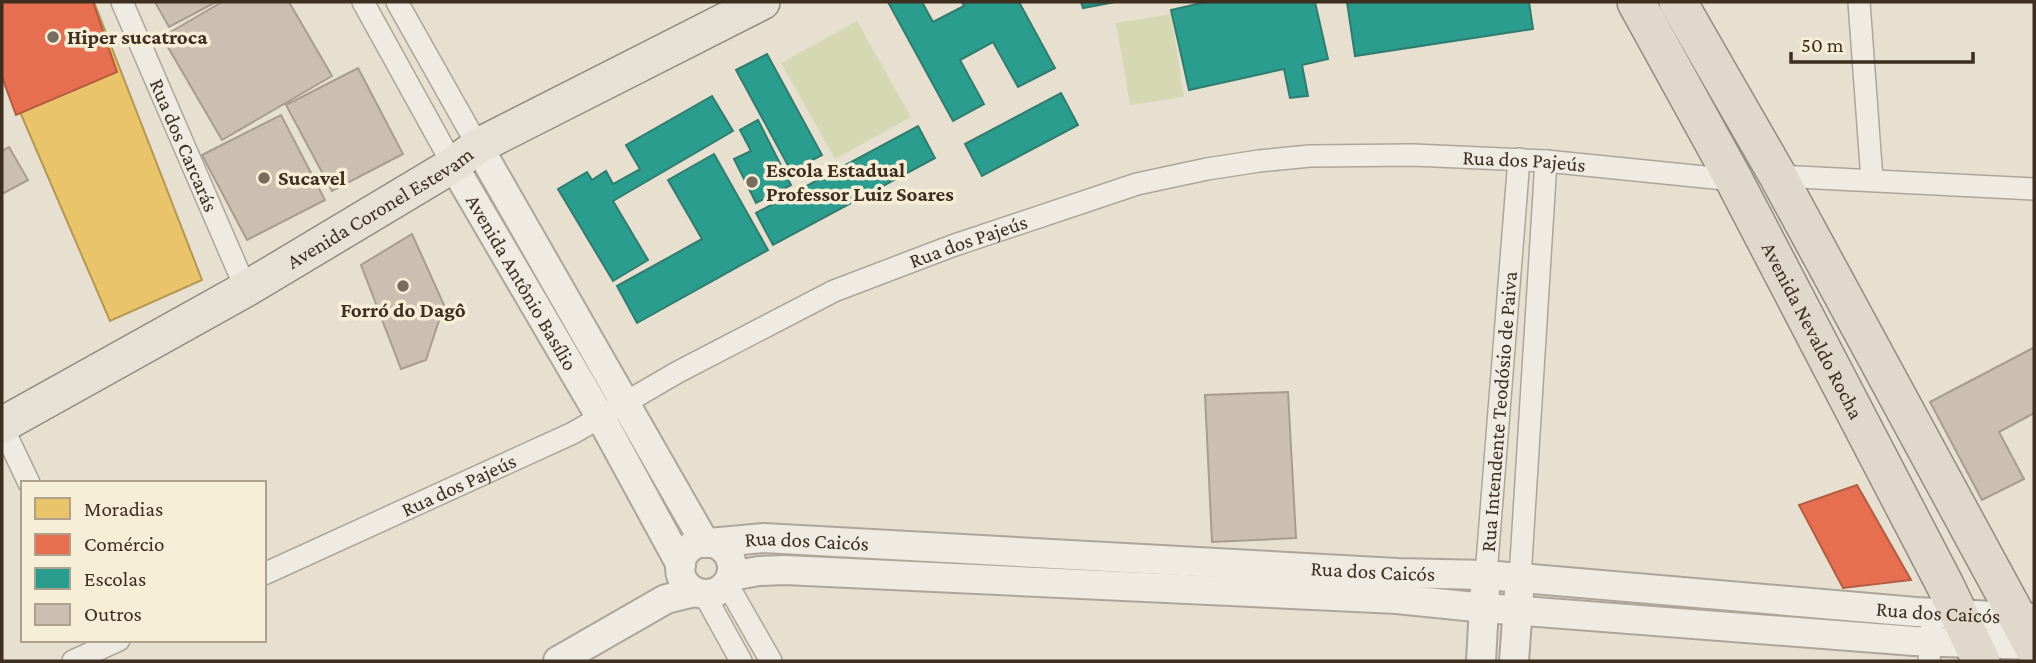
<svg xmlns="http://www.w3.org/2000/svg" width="2036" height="663" viewBox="0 0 2036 663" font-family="'Crimson Pro',serif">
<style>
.green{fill:#d6d7b3}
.homes{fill:#e9c46a;stroke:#b59754;stroke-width:2}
.shops{fill:#e76f51;stroke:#b45c42;stroke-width:2}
.schools{fill:#2a9d8f;stroke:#307c6e;stroke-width:2}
.building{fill:#cbbfb2;stroke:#a89c90;stroke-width:2}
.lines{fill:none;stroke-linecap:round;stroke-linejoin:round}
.minor-casing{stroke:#ada599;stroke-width:24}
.tertiary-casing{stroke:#ada599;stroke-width:32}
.primary-casing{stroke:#928b80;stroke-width:38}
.trunk-casing{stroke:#928b80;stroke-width:40}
.minor{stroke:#efebe3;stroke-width:21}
.tertiary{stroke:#efebe3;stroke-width:28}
.primary{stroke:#e6e1d4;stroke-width:35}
.trunk{stroke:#e0d9cb;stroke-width:37}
.poi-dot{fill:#786c5e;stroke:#f7eed8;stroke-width:2.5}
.labels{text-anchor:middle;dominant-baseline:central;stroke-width:7;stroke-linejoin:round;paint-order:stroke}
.poi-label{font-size:21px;font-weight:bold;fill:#3d2e20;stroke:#f7eed8;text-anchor:start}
.street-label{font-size:21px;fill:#3d2e20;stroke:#f7eed8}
</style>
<rect width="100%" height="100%" fill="#e7e0d1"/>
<!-- green -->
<path class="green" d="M1171 14 1184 97 1130 105 1116 23Z
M857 21 911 117 835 159 781 63Z"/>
<!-- homes -->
<path class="homes" d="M2 2H94L202 280 110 321 2 70Z"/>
<!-- shops -->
<path class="shops" d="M2 2H93L117 72 16 115 2 77Z
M1857 485 1911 580 1843 588 1799 505Z"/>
<!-- schools -->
<path class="schools" d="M888 2H922L933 22 964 6 962 2H1019L1055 68 1018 87 993 42 960 60 984 104 953 121Z
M1081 2H1115L1083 8Z
M1206 2H1315L1328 59 1302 65 1308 96 1290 98 1284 69 1189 90 1171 10Z
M1347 2H1529L1533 29 1355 56Z
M767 54 822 155 791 171 736 70Z
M1061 93 1078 125 982 176 965 144Z
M712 96 733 131 613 201 648 260 613 281 558 189 587 172 592 180 606 171 613 184 640 169 626 145Z
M758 120 791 185 756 203 734 159 751 151 740 130Z
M918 126 935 158 773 245 756 213Z
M714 154 768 250 637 323 617 286 702 239 668 180Z"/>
<!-- building -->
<path class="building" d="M155 2H216L169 27Z
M222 2H289L332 76 222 140 162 37Z
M358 68 403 154 332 191 286 105Z
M281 115 325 200 247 240 202 155Z
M9 147 28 180 2 194V151Z
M412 234 444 305 426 360 401 369 361 265Z
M2033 348 2034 351V413L1999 432 2024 479 1982 500 1930 402Z
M1288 392 1296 538 1212 542 1205 395Z"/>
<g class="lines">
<!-- minor casing -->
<g class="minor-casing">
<g id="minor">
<path id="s1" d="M122 2 246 289"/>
<path d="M363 2 453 165"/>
<path d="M397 2 478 146"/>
<path d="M1859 2 1872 180"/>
<path d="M1778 176 2034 189"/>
<path d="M2 426 29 483"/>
<path id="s2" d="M264 574 573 433 678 372 834 291 952 246 1137 184 1207 169 1259 161 1310 156 1413 155 1546 161 1734 180"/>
<path id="s3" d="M1486 575 1519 159"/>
<path d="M1520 578 1546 161"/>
<path d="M727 584 771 661"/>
<path d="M704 594 741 661"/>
<path d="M73 661 119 640"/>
<path d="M1929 661 1933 614"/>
</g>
</g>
<!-- tertiary casing -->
<g class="tertiary-casing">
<g id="tertiary">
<path d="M478 146 705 543"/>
<path id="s4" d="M453 165 601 418 681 565"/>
<circle cx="706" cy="568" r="26"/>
<path id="s5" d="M709 543 764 538 1397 573 1486 575 1916 612 2034 618"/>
<path d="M731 576 759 571 785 570 1397 599 1485 608 1914 641 2034 645"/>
<path d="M558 661 666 599 695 592"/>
<path d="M1481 661 1485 589"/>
<path d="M1514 661 1519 592"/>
</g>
</g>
<!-- primary casing -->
<g class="primary-casing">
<g id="primary">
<path id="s6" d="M2 425 246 289 453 165 478 146 762 2"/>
</g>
</g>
<!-- trunk casing -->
<g class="trunk-casing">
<g id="trunk">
<path id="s7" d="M1636 2 1734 180 1945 585 1981 661"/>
<path d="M1678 2 1778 176 2034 648"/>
</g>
</g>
<!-- minor -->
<use href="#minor" class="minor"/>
<!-- tertiary -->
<use href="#tertiary" class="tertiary"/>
<!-- primary -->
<use href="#primary" class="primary"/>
<!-- trunk -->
<use href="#trunk" class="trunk"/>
</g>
<!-- markers -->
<g class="poi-dot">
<circle cx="53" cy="37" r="7"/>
<circle cx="264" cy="178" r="7"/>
<circle cx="752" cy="182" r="7"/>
<circle cx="403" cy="286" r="7"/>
</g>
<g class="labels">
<!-- poi labels -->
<g class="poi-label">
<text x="67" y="37">Hiper sucatroca</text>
<text x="766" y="170">Escola Estadual<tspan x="766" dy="24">Professor Luiz Soares</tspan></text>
<text x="278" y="178">Sucavel</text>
<text x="403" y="310" text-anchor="middle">Forró do Dagô</text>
</g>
<!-- street labels -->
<g class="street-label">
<text stroke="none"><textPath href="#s1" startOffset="156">Rua dos Carcarás</textPath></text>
<text stroke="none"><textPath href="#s2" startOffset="1348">Rua dos Pajeús</textPath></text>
<text stroke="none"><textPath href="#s6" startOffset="436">Avenida Coronel Estevam</textPath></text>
<text stroke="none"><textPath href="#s2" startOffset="780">Rua dos Pajeús</textPath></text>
<text stroke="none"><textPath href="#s4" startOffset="136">Avenida Antônio Basílio</textPath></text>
<text stroke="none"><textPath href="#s7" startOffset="373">Avenida Nevaldo Rocha</textPath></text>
<text stroke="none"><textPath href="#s3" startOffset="164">Rua Intendente Teodósio de Paiva</textPath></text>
<text stroke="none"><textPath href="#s2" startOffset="214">Rua dos Pajeús</textPath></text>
<text stroke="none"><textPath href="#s5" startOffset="98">Rua dos Caicós</textPath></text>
<text stroke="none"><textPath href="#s5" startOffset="665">Rua dos Caicós</textPath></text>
<text stroke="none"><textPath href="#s5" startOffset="1232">Rua dos Caicós</textPath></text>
</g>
</g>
<!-- border -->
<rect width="2036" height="663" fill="none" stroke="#3d2e20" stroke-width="7"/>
<!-- legend -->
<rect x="21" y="481" width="245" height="161" fill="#f7eed8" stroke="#ada18e" stroke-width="2"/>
<rect x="35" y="498" width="35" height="21" fill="#e9c46a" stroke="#ada18e" stroke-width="2"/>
<text x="84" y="516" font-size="21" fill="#3d2e20">Moradias</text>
<rect x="35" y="534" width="35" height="21" fill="#e76f51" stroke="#ada18e" stroke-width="2"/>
<text x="84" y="551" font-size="21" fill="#3d2e20">Comércio</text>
<rect x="35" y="568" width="35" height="21" fill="#2a9d8f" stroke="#ada18e" stroke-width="2"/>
<text x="84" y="586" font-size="21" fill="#3d2e20">Escolas</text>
<rect x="35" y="604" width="35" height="21" fill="#cbbfb2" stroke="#ada18e" stroke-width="2"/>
<text x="84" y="621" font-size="21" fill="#3d2e20">Outros</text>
<!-- scale -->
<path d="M1791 52v10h182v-10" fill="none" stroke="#3d2e20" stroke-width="3.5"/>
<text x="1801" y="52" font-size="21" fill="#3d2e20" stroke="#f7eed8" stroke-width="5" paint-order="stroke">50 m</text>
</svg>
